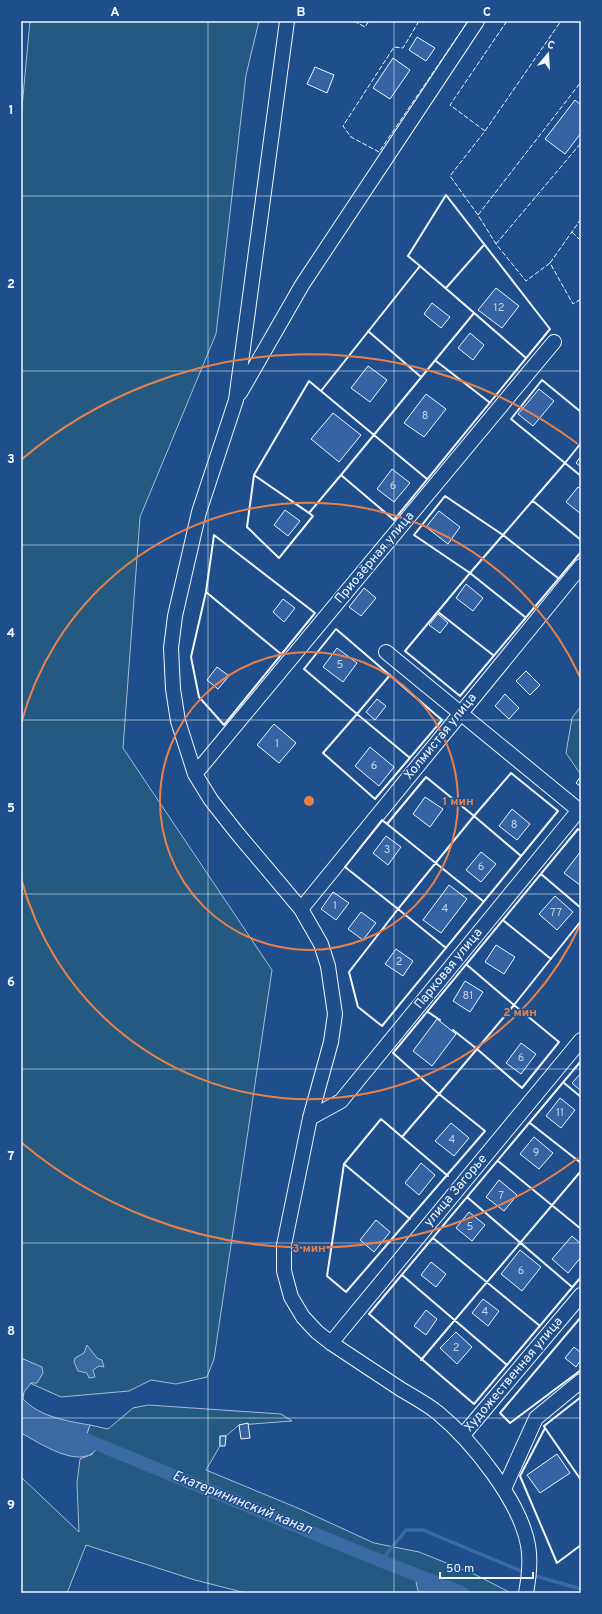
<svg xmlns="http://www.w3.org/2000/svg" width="602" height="1614" viewBox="0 0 602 1614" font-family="Overpass,sans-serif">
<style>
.green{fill:#245a82;stroke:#a8bbd7}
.water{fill:#3b69a3;stroke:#a8bbd7}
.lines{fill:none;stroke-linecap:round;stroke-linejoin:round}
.stream{stroke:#3b69a3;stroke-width:3.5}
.canal{stroke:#3b69a3;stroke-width:13}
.building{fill:#3563a3;stroke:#f2f6ff}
.minor-casing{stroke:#f2f6ff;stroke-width:16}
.minor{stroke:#1f4e8c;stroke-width:14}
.fence{stroke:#f2f6ff;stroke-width:1;stroke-dasharray:5 2;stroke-linecap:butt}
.wall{stroke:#f2f6ff;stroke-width:2}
.grid{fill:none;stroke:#f2f6ff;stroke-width:1;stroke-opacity:0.55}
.ring{fill:none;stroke:#ea8049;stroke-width:2}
.labels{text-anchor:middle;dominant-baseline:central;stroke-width:3;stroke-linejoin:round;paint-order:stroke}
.number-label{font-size:11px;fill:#c3d1e8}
.street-label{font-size:13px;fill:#f2f6ff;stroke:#1f4e8c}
.water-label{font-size:14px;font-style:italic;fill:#f2f6ff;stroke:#1f4e8c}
.centre{fill:#ea8049;stroke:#1f4e8c;stroke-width:2}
.ring-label{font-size:12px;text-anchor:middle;font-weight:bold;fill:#ea8049;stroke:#1f4e8c;stroke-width:3;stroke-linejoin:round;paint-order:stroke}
.neatline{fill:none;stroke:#f2f6ff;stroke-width:1.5}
.grid-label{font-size:13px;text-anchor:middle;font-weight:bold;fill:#f2f6ff}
</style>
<rect width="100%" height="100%" fill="#1f4e8c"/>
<!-- green -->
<path class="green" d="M30 21H259L246 75 216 334 140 517 123 748 272 970 214 1359 207 1377 176 1384 151 1380 129 1391 61 1397 21 1379V118Z
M581 706V775L566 753 572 718Z
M148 1405 281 1414 292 1421 239 1425 226 1436H220V1446L206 1470 300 1509 374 1543 419 1552 474 1574 511 1593H246L195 1580 86 1545 67 1593H21V1477L79 1532 77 1483 80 1459 93 1454 85 1439 90 1425 108 1429 133 1408Z"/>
<!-- water -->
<path class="water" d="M87 1345 97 1358 102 1360 104 1367 99 1366 93 1370 95 1377 89 1378 87 1373 78 1371 74 1362 75 1358 84 1353Z
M21 1358 42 1367 43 1373 37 1383H31L24 1392 23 1399C40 1417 67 1421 90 1425L85 1439 96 1450C79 1470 38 1442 21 1433Z
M424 1577C434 1577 440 1582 449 1585V1593H424L418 1591 416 1582Z"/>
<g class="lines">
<!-- stream -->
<path class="stream" d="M381 1561 406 1530H423L526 1573
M532 1575 581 1589"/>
<!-- canal -->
<path class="canal" d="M70 1433 381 1561 463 1593"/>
</g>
<!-- building -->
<path class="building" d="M417 37 435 48 426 61 409 50Z
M393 58 410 70 390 99 373 88Z
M315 67 334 75 327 93 307 84Z
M575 100 581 105V133L565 154 545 139Z
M496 288 519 306 502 328 478 310Z
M432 303 450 317 441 328 424 314Z
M470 333 484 345 473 360 458 348Z
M368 366 387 380 370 402 351 388Z
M539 389 554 401 533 426 518 414Z
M426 394 446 409 424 437 404 423Z
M333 413 361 435 339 462 311 439Z
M581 456V467L576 463Z
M392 469 410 483 394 502 377 489Z
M578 487 581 489V514L566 502Z
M285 510 300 521 288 536 274 525Z
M439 511 460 527 448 544 426 527Z
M466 584 483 598 473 611 456 598Z
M364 588 376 598 361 616 349 607Z
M283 599 295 608 284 622 273 612Z
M438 614 448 623 440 633 429 625Z
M337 648 357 663 343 682 323 667Z
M217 667 229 676 218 689 207 680Z
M526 671 540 685 530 695 516 681Z
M505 694 519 708 509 719 495 706Z
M377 699 386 706 375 720 366 712Z
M274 724 296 743 279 763 257 745Z
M370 747 394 767 379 786 355 766Z
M581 776V787L576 783Z
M425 797 443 809 430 827 413 814Z
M512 809 530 824 517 840 499 826Z
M386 836 401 847 388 865 373 853Z
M581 851V884L580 885 564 873Z
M481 852 496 864 481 882 466 870Z
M449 885 467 899 441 933 423 920Z
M333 892 349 903 336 920 321 909Z
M555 896 573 912 557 930 539 914Z
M361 912 376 923 363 940 348 929Z
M496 945 515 957 504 974 485 962Z
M396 949 413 961 403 976 385 964Z
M465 981 483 992 470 1012 453 1001Z
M437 1019 456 1034 432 1066 413 1051Z
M521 1043 536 1054 521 1074 506 1063Z
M581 1073V1091L572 1083Z
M560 1098 575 1110 561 1128 546 1116Z
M451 1123 469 1138 454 1156 435 1141Z
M534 1137 553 1153 539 1169 520 1154Z
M421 1163 435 1175 419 1195 405 1183Z
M499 1180 517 1195 504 1211 486 1197Z
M469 1212 485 1225 472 1241 456 1228Z
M376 1220 390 1232 374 1252 360 1240Z
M572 1236 581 1244V1257L568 1273 552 1259Z
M520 1250 541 1267 522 1291 501 1274Z
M431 1262 446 1274 436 1287 421 1275Z
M483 1299 499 1311 488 1326 472 1313Z
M426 1310 437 1319 426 1335 414 1326Z
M456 1332 472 1347 457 1364 440 1348Z
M574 1347 581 1353V1360L576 1367 565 1358Z
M248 1423 250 1438 241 1439 239 1425Z
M220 1436H226L225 1446H220Z
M557 1454 570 1473 540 1493 527 1475Z"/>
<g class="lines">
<!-- minor casing -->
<g class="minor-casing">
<path id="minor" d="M287 21 236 400 199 512 175 616 171 648 173 689 178 721 195 774 211 800 237 833 301 909 321 944 328 966 335 1014 331 1042 310 1118 284 1245V1271L291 1297 303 1317 317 1332 331 1343C354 1358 378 1374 402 1390 414 1397 427 1404 438 1413 472 1441 520 1501 528 1545 531 1561 529 1577 526 1593
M240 393 302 285 477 21
M386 652 581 812
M195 774 554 342
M301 909 581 566
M310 1118 341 1101 579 810
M331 1343 581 1040
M463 1435 581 1295
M504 1489 536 1418 581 1381"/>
</g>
<!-- minor -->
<use href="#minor" class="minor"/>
<!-- fence -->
<path class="fence" d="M354 21 365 27 369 21
M419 21 403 48 394 47 343 126 351 137 379 152 468 21
M507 21 450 105 485 131 450 176 478 215 496 244 526 281 550 263 573 304 581 299
M485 131 561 21
M478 215 581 82
M572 232 581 241
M496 244 581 143
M550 263 581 219"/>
<!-- wall -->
<path class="wall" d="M446 195 550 329 394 520 341 475 309 513 313 516 279 558 247 527 254 475 309 381 321 391 420 266 408 256Z
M420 266 526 358
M446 288 483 246
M368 331 421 377
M436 361 489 402
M321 391 427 479
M581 412 542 380 511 419 565 463 503 535 445 496 414 535 470 573 405 651 460 696 581 552
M581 443 565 463 581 476
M254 475 309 513
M341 475 474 313
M533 501 581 540
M214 535 315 613 224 725 199 697 191 657 206 592Z
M206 592 281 654
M438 612 493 655
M525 617 470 573 503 535 558 578
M336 629 442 720 375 799 323 753 357 714 304 669Z
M390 675 357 714 410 758
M511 773 558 811 382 1026 358 1007 349 972 398 909 345 867 382 820 387 824 426 777 474 816Z
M387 824 483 901
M581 831 578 829 393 1053 439 1094 477 1049 522 1088 559 1042 514 1005 581 921
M541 874 581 908
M504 921 551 959
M446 948 398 909 474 816 521 856
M428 1012 440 1020
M453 1030 477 1049 514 1005 467 965
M581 1061 369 1314 474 1404 581 1277
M564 1083 581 1097
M439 1094 485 1131 346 1292 327 1276 344 1164 381 1119 402 1137Z
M530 1123 581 1163
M402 1137 448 1176
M498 1161 581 1229
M344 1164 410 1219
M467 1197 572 1287
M433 1238 540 1326
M402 1275 507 1365
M581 1317 500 1413 510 1423 581 1370
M421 1360 581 1171
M581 1397 544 1426 545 1428 520 1476 557 1563 581 1545
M545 1428 581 1480"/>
</g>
<!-- grid -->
<path class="grid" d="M208 21V1593M394 21V1593M21 196H581M21 371H581M21 545H581M21 720H581M21 894H581M21 1069H581M21 1243H581M21 1418H581"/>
<!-- distance rings -->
<g class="ring">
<circle cx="309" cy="801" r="149"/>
<path d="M580 925A298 298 0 0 1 21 878M21 724A298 298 0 0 1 580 677"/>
<path d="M578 1158A447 447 0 0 1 22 1143M22 459A447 447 0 0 1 578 444"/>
</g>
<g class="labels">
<!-- number labels -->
<g class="number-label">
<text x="499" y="308">12</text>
<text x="425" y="416">8</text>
<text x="393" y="486">6</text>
<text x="340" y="665">5</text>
<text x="277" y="744">1</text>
<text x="374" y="766">6</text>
<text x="514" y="825">8</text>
<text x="387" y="850">3</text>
<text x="481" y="867">6</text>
<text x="335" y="906">1</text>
<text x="445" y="909">4</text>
<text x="556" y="913">77</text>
<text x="399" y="962">2</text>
<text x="468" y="996">81</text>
<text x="521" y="1058">6</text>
<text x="560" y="1113">11</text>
<text x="452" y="1140">4</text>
<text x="536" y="1153">9</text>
<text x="501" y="1196">7</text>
<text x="470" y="1227">5</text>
<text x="521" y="1271">6</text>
<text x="485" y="1312">4</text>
<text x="456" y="1348">2</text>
</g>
<!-- street labels -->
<g class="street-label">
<text transform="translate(375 558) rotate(-50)">Приозёрная улица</text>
<text transform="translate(441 737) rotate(-51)">Холмистая улица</text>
<text transform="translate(449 969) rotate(-51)">Парковая улица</text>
<text transform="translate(456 1191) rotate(-50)">улица Загорье</text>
<text transform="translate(514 1375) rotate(-50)">Художественная улица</text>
</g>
<!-- water labels -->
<g class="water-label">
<text transform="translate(242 1503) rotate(22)">Екатерининский канал</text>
</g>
</g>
<circle cx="309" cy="801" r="6" class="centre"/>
<g class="ring-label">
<text x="458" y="805">1 мин</text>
<text x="520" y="1016">2 мин</text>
<text x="309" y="1252">3 мин</text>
</g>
<!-- border -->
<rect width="602" height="1614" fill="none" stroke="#1f4e8c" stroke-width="44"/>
<!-- north arrow -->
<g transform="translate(548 54) rotate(18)" stroke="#1f4e8c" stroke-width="3" paint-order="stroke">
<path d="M0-3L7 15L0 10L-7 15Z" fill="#f2f6ff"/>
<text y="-6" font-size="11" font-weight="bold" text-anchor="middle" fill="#f2f6ff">С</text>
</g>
<!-- scale -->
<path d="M440 1572v6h93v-6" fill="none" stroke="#f2f6ff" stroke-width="2"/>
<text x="446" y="1572" font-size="12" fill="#f2f6ff" stroke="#1f4e8c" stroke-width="3" paint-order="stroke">50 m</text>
<rect x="22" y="22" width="558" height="1570" class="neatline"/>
<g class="grid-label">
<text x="115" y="16">A</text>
<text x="301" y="16">B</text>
<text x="487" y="16">C</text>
<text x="11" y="114">1</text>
<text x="11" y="288">2</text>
<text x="11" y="463">3</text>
<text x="11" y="637">4</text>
<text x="11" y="812">5</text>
<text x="11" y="986">6</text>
<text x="11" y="1160">7</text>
<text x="11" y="1335">8</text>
<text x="11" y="1509">9</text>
</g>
</svg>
